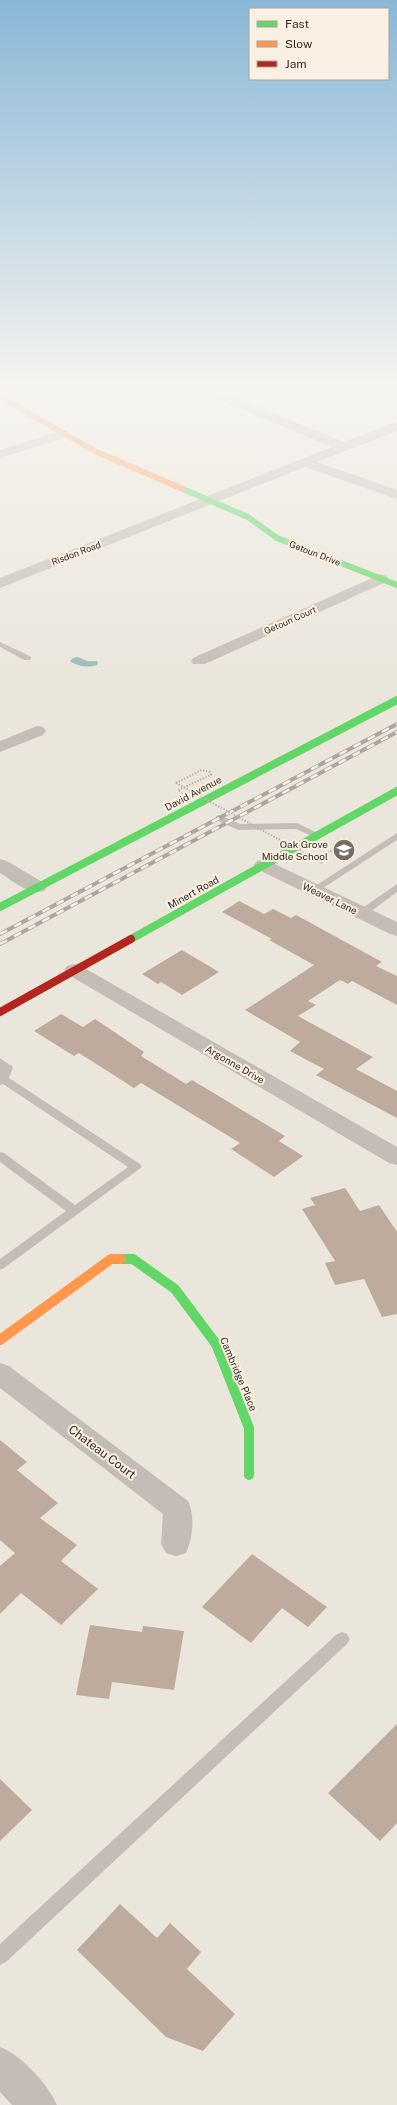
<svg xmlns="http://www.w3.org/2000/svg" width="397" height="2105" viewBox="0 0 397 2105" font-family="'Public Sans',sans-serif">
<style>
.water{fill:#98bbbc}
.building{fill:#bfab9d}
.lines{fill:none;stroke-linecap:round;stroke-linejoin:round}
.path{stroke:#bcb6af;stroke-width:2;stroke-dasharray:1.5 1.5;stroke-linecap:butt}
.lane{fill:#c4bdb6;fill-rule:evenodd}
.street{fill:#c4bdb6;fill-rule:evenodd}
.fast-far2{stroke:#63d668;stroke-width:6}
.fast-far1{stroke:#63d668;stroke-width:8}
.fast{stroke:#63d668;stroke-width:10}
.slow-far1{stroke:#ff974d;stroke-width:6}
.slow{stroke:#ff974d;stroke-width:10}
.jam{stroke:#b3261e;stroke-width:8}
.rail-casing{stroke:#aba6a0;stroke-width:4}
.rail{stroke:#f9f0e3;stroke-width:2.5;stroke-dasharray:8;stroke-linecap:butt}
.path-bridge{stroke:#bcb6af;stroke-width:2;stroke-dasharray:1.5 1.5;stroke-linecap:butt}
.labels{text-anchor:middle;dominant-baseline:central;stroke-width:4;stroke-linejoin:round;paint-order:stroke}
.far-street-label{font-size:9px;fill:#342b25;stroke:#f9f0e3}
.street-label{font-size:10px;fill:#342b25;stroke:#f9f0e3}
.poi-label{font-size:10px;fill:#342b25;stroke:#f9f0e3;text-anchor:end}
.near-street-label{font-size:12px;fill:#342b25;stroke:#f9f0e3}
</style>
<rect width="100%" height="100%" fill="#ebe6dc"/>
<!-- water -->
<path class="water" d="M78 657 87 661H97L98 664C91 669 76 666 70 661L73 658Z"/>
<!-- building -->
<path class="building" d="M239 901 264 914 273 909 291 918 296 915 382 962 376 966 397 976V1005L352 981 348 984 340 980 308 1001 316 1005 298 1016 373 1057 356 1069 397 1091V1118L316 1075 324 1069 290 1051 300 1042 245 1010 314 965 269 940 272 939 222 912Z
M182 950 219 972 182 995 161 982 158 984 142 974Z
M61 1014 83 1027 95 1019 144 1052 141 1056 186 1084 192 1080 285 1136 279 1141 303 1156 274 1177 231 1149 240 1143 141 1083 134 1088 79 1053 74 1056 34 1031Z
M345 1188 360 1211 379 1205 397 1232V1314L382 1317 364 1279 335 1285 325 1263 335 1261 302 1209 315 1205 310 1198Z
M0 1440 27 1462 17 1470 58 1503 40 1518 77 1545 61 1561 98 1589 61 1625 21 1593 0 1614V1566L15 1553 0 1540Z
M252 1554 327 1607 308 1627 282 1608 251 1643 202 1607Z
M90 1625 142 1632 143 1626 184 1631 174 1690 112 1682 109 1699 76 1695Z
M397 1724V1823L380 1841 328 1793Z
M0 1779 32 1810 0 1841Z
M120 1904 157 1938 170 1923 201 1952 187 1969 235 2014 203 2051 166 2037 77 1950Z"/>
<g class="lines">
<!-- path -->
<path class="path" d="M176 783 202 770 210 772 211 775 178 790 182 793
M317 858 340 846 347 845 352 849"/>
<!-- lane -->
<path class="lane" d="M0 642 30 656 31 658 30 660H24L0 647Z
M219 815 240 824 297 823 322 835 317 838 296 829 238 830 216 820V816Z
M397 833V840L317 892H311L309 890Z
M397 884V892L366 915H358L357 913 358 911Z
M0 1058 13 1067 9 1078 140 1164 142 1167 4 1268 0 1270V1259L66 1211 0 1162V1152L4 1153 75 1205 128 1167 3 1084 0 1085Z
M342 1632 347 1634 350 1639 347 1644 6 1962 0 1965V1944L337 1634Z"/>
<!-- street -->
<path class="street" d="M158 387H186L229 395 344 442 397 422V431L317 462 397 490V499L305 467 0 588V578L332 447 222 401 164 391Z
M63 430 69 434 68 437 0 458V450Z
M381 574 386 576 389 579 386 582 205 664H193L191 661 193 658Z
M37 726 43 727 46 731 43 735 0 752V741Z
M0 859 7 861 44 883 47 887 44 891C28 895 13 881 0 873Z
M264 859 397 922V936L390 934 257 869 254 865 257 861Z
M74 964 81 966 397 1147V1165L389 1163 67 974 64 970 67 966Z
M0 1363 9 1366 188 1501C195 1515 193 1538 186 1553L176 1556 166 1553 161 1544 163 1514 0 1388Z
M0 2047C21 2055 48 2084 57 2105H12L0 2092Z"/>
<!-- fast-far2 -->
<path class="fast-far2" d="M183 489 248 517 277 538 397 585"/>
<!-- fast-far1 -->
<path class="fast-far1" d="M0 907 397 700
M131 939 397 791"/>
<!-- fast -->
<path class="fast" d="M121 1259H133L175 1289 216 1344 249 1428V1475"/>
<!-- slow-far1 -->
<path class="slow-far1" d="M0 397 97 452 183 489"/>
<!-- slow -->
<path class="slow" d="M0 1340 111 1259H121"/>
<!-- jam -->
<path class="jam" d="M0 1012 131 939"/>
<!-- rail casing -->
<g class="rail-casing">
<path id="rail" d="M0 934 397 724
M0 944 397 732"/>
</g>
<!-- rail -->
<use href="#rail" class="rail"/>
<!-- path-bridge -->
<path class="path-bridge" d="M176 783 322 863"/>
</g>
<!-- sky -->
<linearGradient id="sky" x2="0" y2="1"><stop stop-color="#88b7d6"/><stop offset="0.57" stop-color="#f6f4ef"/><stop offset="1" stop-color="#f6f4ef" stop-opacity="0"/></linearGradient>
<rect width="397" height="682" fill="url(#sky)"/>
<!-- icons -->
<defs>
<g id="school-disc" transform="scale(1.15)"><circle r="9.5" fill="#746c65" stroke="#f9f0e3"/><path d="M0-5L7-2L0 1L-7-2ZM-4 1L0 2.5L4 1V4Q0 6-4 4Z" fill="#fff"/></g>
</defs>
<g fill-rule="evenodd">
<use href="#school-disc" x="344" y="850"/>
</g>
<g class="labels">
<!-- far-street labels -->
<g class="far-street-label">
<text transform="translate(76 553) rotate(-21)">Risdon Road</text>
<text transform="translate(315 553) rotate(21)">Getoun Drive</text>
<text transform="translate(290 620) rotate(-24)">Getoun Court</text>
</g>
<!-- street labels -->
<g class="street-label">
<text transform="translate(193 793) rotate(-28)">David Avenue</text>
<text transform="translate(193 892) rotate(-29)">Minert Road</text>
<text transform="translate(330 898) rotate(26)">Weaver Lane</text>
<text transform="translate(235 1064) rotate(30)">Argonne Drive</text>
<text transform="translate(239 1374) rotate(67)">Cambridge Place</text>
</g>
<!-- poi labels -->
<g class="poi-label">
<text x="328" y="844">Oak Grove<tspan x="328" dy="12">Middle School</tspan></text>
</g>
<!-- near-street labels -->
<g class="near-street-label">
<text transform="translate(102 1452) rotate(37)">Chateau Court</text>
</g>
</g>
<!-- legend -->
<rect x="249" y="8" width="140" height="72" fill="#f9f0e3" stroke="#aaa197"/>
<rect x="257" y="21" width="20" height="6" fill="#63d668" stroke="#aaa197"/>
<text x="285" y="28" font-size="12" fill="#342b25">Fast</text>
<rect x="257" y="41" width="20" height="6" fill="#ff974d" stroke="#aaa197"/>
<text x="285" y="48" font-size="12" fill="#342b25">Slow</text>
<rect x="257" y="61" width="20" height="6" fill="#b3261e" stroke="#aaa197"/>
<text x="285" y="68" font-size="12" fill="#342b25">Jam</text>
</svg>
